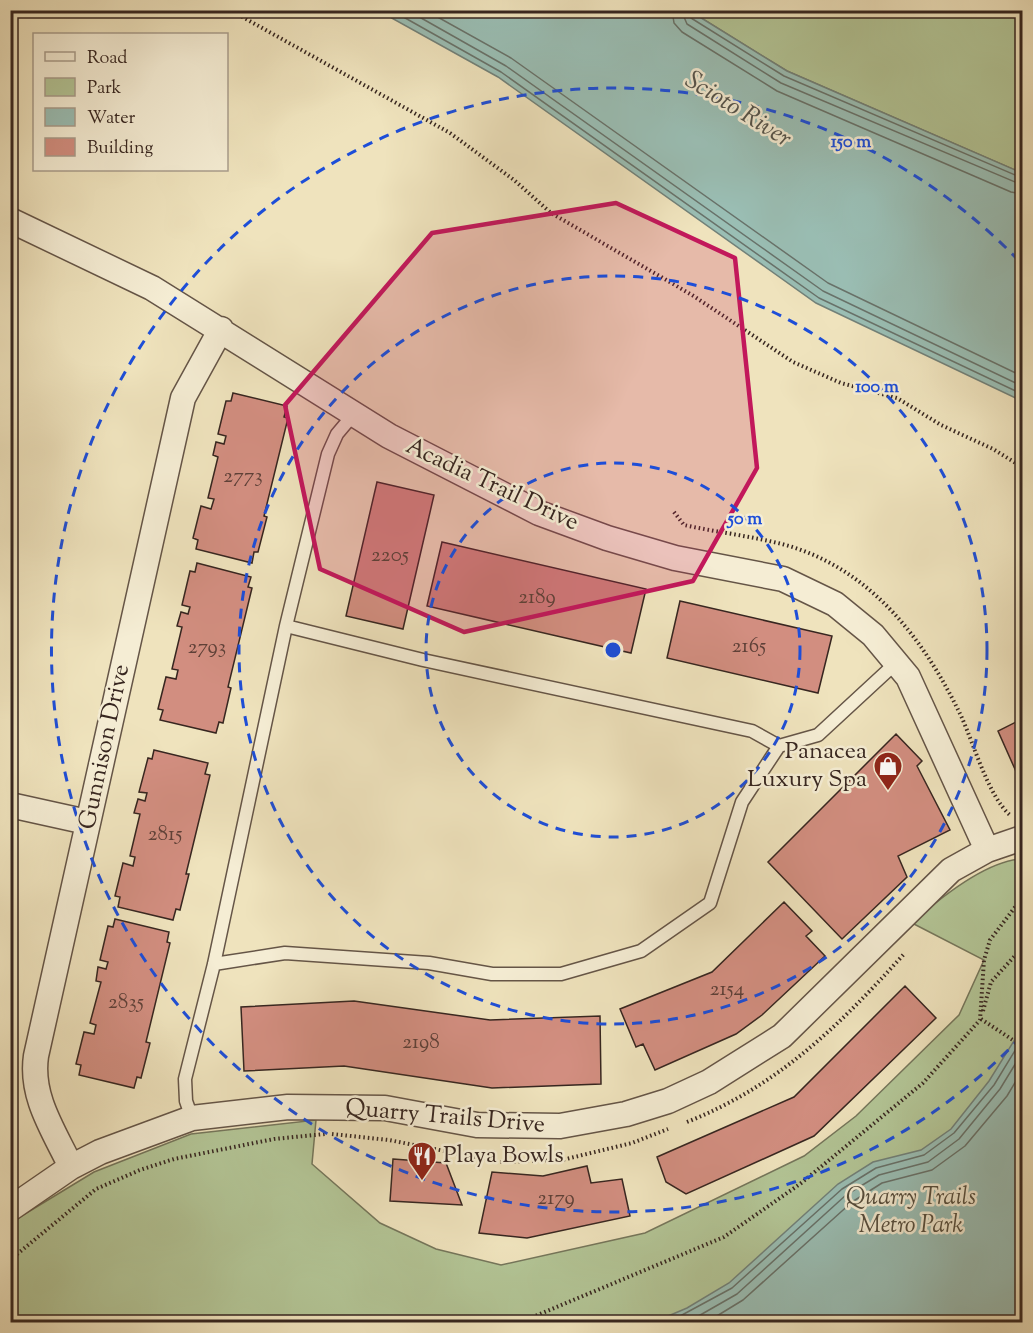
<svg xmlns="http://www.w3.org/2000/svg" width="1033" height="1333" viewBox="0 0 1033 1333" font-family="'Sorts Mill Goudy',serif">
<style>
.green{fill:#b3c596;stroke:#75765b;stroke-width:1.5}
.water{fill:#9abeb4;stroke:#728179;stroke-width:1.5}
.lines{fill:none;stroke-linecap:round;stroke-linejoin:round}
.shore{stroke:#68726a;stroke-width:1.5}
.building{fill:#d28e80;stroke:#372620;stroke-width:1.5}
.service-casing{stroke:#655547;stroke-width:15}
.minor-casing{stroke:#655547;stroke-width:27}
.path{stroke:#372620;stroke-width:4;stroke-dasharray:1.5 3;stroke-linecap:butt}
.service{stroke:#f5edd4;stroke-width:12}
.minor{stroke:#f5edd4;stroke-width:24}
.marked{fill:#c2185b;fill-opacity:0.2;stroke:#c2185b;stroke-width:4.5;stroke-linejoin:round}
.ring{fill:none;stroke:#1d4ed8;stroke-width:3;stroke-dasharray:10 8}
.labels{text-anchor:middle;dominant-baseline:central;stroke-width:5;stroke-linejoin:round;paint-order:stroke}
.number-label{font-size:21px;fill:#5e4038}
.street-label{font-size:24px;fill:#372620;stroke:#f5edd4}
.poi-label{font-size:24px;fill:#372620;stroke:#f5edd4;text-anchor:end}
.park-label{font-size:24px;font-style:italic;fill:#564e3e;stroke:#f5edd4}
.water-label{font-size:26px;font-style:italic;fill:#55544c;stroke:#f5edd4}
.centre{fill:#1d4ed8;stroke:#f5edd4;stroke-width:3}
.ring-label{font-size:18px;text-anchor:middle;font-weight:bold;fill:#1d4ed8;stroke:#f5edd4;stroke-width:5;stroke-linejoin:round;paint-order:stroke}
</style>
<rect width="100%" height="100%" fill="#efe3bd"/>
<filter id="stains"><feTurbulence type="fractalNoise" baseFrequency=".00333" numOctaves="4"/><feColorMatrix values="0 0 0 0 .2 0 0 0 0 .09 0 0 0 0 .02 0 0 0 .5 -.17"/></filter>
<radialGradient id="worn" r=".72"><stop offset=".6" stop-color="#630" stop-opacity="0"/><stop offset="1" stop-color="#630" stop-opacity=".3"/></radialGradient>
<!-- green -->
<path class="green" d="M690 11H1010L1022 24V173L787 71Z
M1022 859V1322H11L10 1223 94 1172 191 1134 316 1120 312 1164 380 1223 436 1249 501 1265 645 1233 804 1156 856 1116 959 1015 984 960 912 923C939 899 985 861 1022 859Z"/>
<!-- water -->
<path class="water" d="M379 11H690L787 71 1022 173V401L816 303 498 77Z
M1022 1028V1322H654L687 1308 729 1283 838 1184 873 1162 921 1150 951 1129 989 1081Z"/>
<g class="lines">
<!-- shore -->
<path class="shore" d="M391 10 501 72 819 298 1022 394
M407 10 506 66 823 291 1022 386
M425 10 511 58 828 283 1022 376
M672 10 674 23 682 32 777 91 1011 192 1022 194
M681 10 687 24 781 83 1022 185
M688 10 691 18 784 76 1022 178
M669 1322 732 1288 842 1189 876 1168 924 1155 954 1133 994 1085 1022 1039
M688 1322 737 1294 846 1195 879 1175 928 1162 959 1139 1000 1089 1022 1053
M707 1322 743 1300 852 1202 882 1183 932 1170 965 1146 1007 1096 1022 1071"/>
</g>
<!-- building -->
<path class="building" d="M233 393 287 406 284 417 288 418 264 516 267 517 258 552H254L252 563 196 549 198 540 193 538 201 506 211 509 214 499 208 498 218 457 213 455 216 442 224 444 226 436 218 434 226 401H231Z
M377 482 434 495 403 629 346 616Z
M442 542 646 589 631 653 427 606Z
M197 563 251 577 248 587 252 588 228 687 231 688 223 723 219 722 216 733 160 720 163 710 158 709 166 677 176 679 178 670 172 669 182 627 177 626 181 612 188 614 190 607 182 605 190 571 195 572Z
M680 601 832 636 818 693 667 658Z
M1022 719V785L998 731Z
M896 734 922 761 917 766 950 830 898 856 907 877 842 939 768 862Z
M154 750 208 763 205 774 210 775 186 874H189L180 910 176 909 173 920 118 907 120 897 115 896 123 863 133 866 135 857 130 856 140 814 134 813 138 799 145 801 147 793 139 792 148 758 152 759Z
M784 902 812 931 806 936 825 956 762 1015 736 1034 655 1070 643 1044 636 1047 620 1009 712 972Z
M115 919 169 932 167 942 170 943 146 1042 150 1043 141 1078 137 1077 134 1088 79 1075 81 1065 76 1064 84 1032 94 1034 96 1025 90 1023 101 982 96 981 98 967 106 969 108 962 100 960 108 926 113 927Z
M905 986 936 1018 814 1136 686 1194 666 1182 657 1157 794 1097Z
M354 1001 490 1020 600 1016 601 1084 492 1088 344 1066 244 1071 241 1007Z
M393 1159 446 1163 462 1205 390 1201Z
M587 1166 591 1183 622 1179 630 1216 527 1238 479 1233 492 1172 543 1176Z"/>
<g class="lines">
<!-- service casing -->
<g class="service-casing">
<path id="service" d="M286 626 423 660 752 731 779 746 818 735 897 662
M214 964 285 953 429 963 492 974H561L641 951 710 903 742 802 779 746
M192 1118 186 1101 185 1079 214 964 286 626 328 454 337 434 353 415"/>
</g>
<!-- minor casing -->
<g class="minor-casing">
<path id="minor" d="M10 220 152 288 389 436 539 513 607 538 675 558 783 579 835 604 873 635 908 677 987 850
M10 805 87 822
M71 1167C54 1131 30 1097 36 1056L183 398 221 329
M10 1209 71 1167 100 1152 192 1118 288 1107 385 1108 477 1125 560 1126 626 1114 668 1101 709 1082 782 1036 951 870 987 850 1022 838"/>
</g>
<!-- path -->
<path class="path" d="M230 10 450 133 514 180 551 213 692 295 793 362 841 383 897 398 941 425 993 449 1022 467
M1017 10 1022 15
M674 512 684 525C716 532 750 536 782 544 870 567 925 640 962 718 974 745 989 797 1010 815
M983 1011 991 982 1022 948
M981 1019 1022 1046
M687 1122C778 1086 839 1026 904 954
M332 1134 389 1140 500 1162 562 1160 632 1143 668 1129
M10 1260 96 1189 140 1170 174 1159 274 1139 325 1134
M510 1322 528 1319 724 1237 800 1184 923 1083 980 1020 984 960 990 940 1022 898"/>
<!-- service -->
<use href="#service" class="service"/>
<!-- minor -->
<use href="#minor" class="minor"/>
</g>
<!-- marked area -->
<path class="marked" d="M616 203 735 258 757 468 693 581 464 632 320 569 285 405 432 233Z"/>
<!-- distance rings -->
<g class="ring">
<circle cx="613" cy="650" r="187"/>
<circle cx="613" cy="650" r="374"/>
<path d="M1021 1037A562 562 0 1 1 1021 263"/>
</g>
<!-- icons -->
<defs>
<g id="shop-pin" transform="scale(1.5)"><path d="M0 17L-7.5 6A9.5 9.5 0 1 1 7.5 6Z" fill="#8f2418" stroke="#f5edd4"/><path d="M-5-2.5h2.3a2.7 3.5 0 0 1 5.4 0H5L5.5 6h-11ZM-1.5-2.5h3a1.5 2.3 0 0 0-3 0Z" fill="#fff"/></g>
<g id="restaurant-pin" transform="scale(1.5)"><path d="M0 17L-7.5 6A9.5 9.5 0 1 1 7.5 6Z" fill="#8f2418" stroke="#f5edd4"/><path d="M-5-6h1v4h1v-4h1v4h1v-4h1v5L-1.5 .5V6h-2V.5L-5-1ZM5-6V6H3V1.5H1.5Q1.5-4 5-6Z" fill="#fff"/></g>
</defs>
<g fill-rule="evenodd">
<use href="#shop-pin" x="888" y="766"/>
<use href="#restaurant-pin" x="422" y="1156"/>
</g>
<g class="labels">
<!-- number labels -->
<g class="number-label">
<text x="243" y="477">2773</text>
<text x="390" y="556">2205</text>
<text x="537" y="598">2189</text>
<text x="749" y="647">2165</text>
<text x="207" y="648">2793</text>
<text x="165" y="835">2815</text>
<text x="727" y="990">2154</text>
<text x="126" y="1003">2835</text>
<text x="421" y="1043">2198</text>
<text x="556" y="1199">2179</text>
</g>
<!-- street labels -->
<g class="street-label">
<text transform="translate(492 485) rotate(25)">Acadia Trail Drive</text>
<text transform="translate(105 747) rotate(-78)">Gunnison Drive</text>
<text transform="translate(445 1117) rotate(5)">Quarry Trails Drive</text>
</g>
<!-- poi labels -->
<g class="poi-label">
<text x="867" y="752">Panacea<tspan x="867" dy="28">Luxury Spa</tspan></text>
<text x="443" y="1156" text-anchor="start">Playa Bowls</text>
</g>
<!-- park labels -->
<g class="park-label">
<text x="911" y="1198">Quarry Trails<tspan x="911" dy="28">Metro Park</tspan></text>
</g>
<!-- water labels -->
<g class="water-label">
<text transform="translate(738 110) rotate(32)">Scioto River</text>
</g>
</g>
<circle cx="613" cy="650" r="9" class="centre"/>
<g class="ring-label">
<text x="851" y="147">150 m</text>
<text x="877" y="392">100 m</text>
<text x="745" y="524">50 m</text>
</g>
<!-- margin -->
<rect width="1033" height="1333" fill="none" stroke="#efe3bd" stroke-width="36"/>
<rect x="12" y="12" width="1009" height="1309" fill="none" stroke="#372620" stroke-width="3"/>
<rect x="18" y="18" width="997" height="1297" fill="none" stroke="#372620" stroke-width="1.5"/>
<!-- legend -->
<rect x="33" y="33" width="195" height="138" fill="#f5edd4" stroke="#a99d8c" stroke-width="1.5"/>
<rect x="45" y="52" width="30" height="9" fill="#f5edd4" stroke="#a99d8c" stroke-width="1.5"/>
<text x="87" y="63" font-size="18" fill="#372620">Road</text>
<rect x="45" y="78" width="30" height="18" fill="#b3c596" stroke="#a99d8c" stroke-width="1.5"/>
<text x="87" y="93" font-size="18" fill="#372620">Park</text>
<rect x="45" y="108" width="30" height="18" fill="#9abeb4" stroke="#a99d8c" stroke-width="1.5"/>
<text x="87" y="123" font-size="18" fill="#372620">Water</text>
<rect x="45" y="138" width="30" height="18" fill="#d28e80" stroke="#a99d8c" stroke-width="1.5"/>
<text x="87" y="153" font-size="18" fill="#372620">Building</text>
<rect width="100%" height="100%" filter="url(#stains)"/>
<rect width="100%" height="100%" fill="url(#worn)"/>
</svg>
